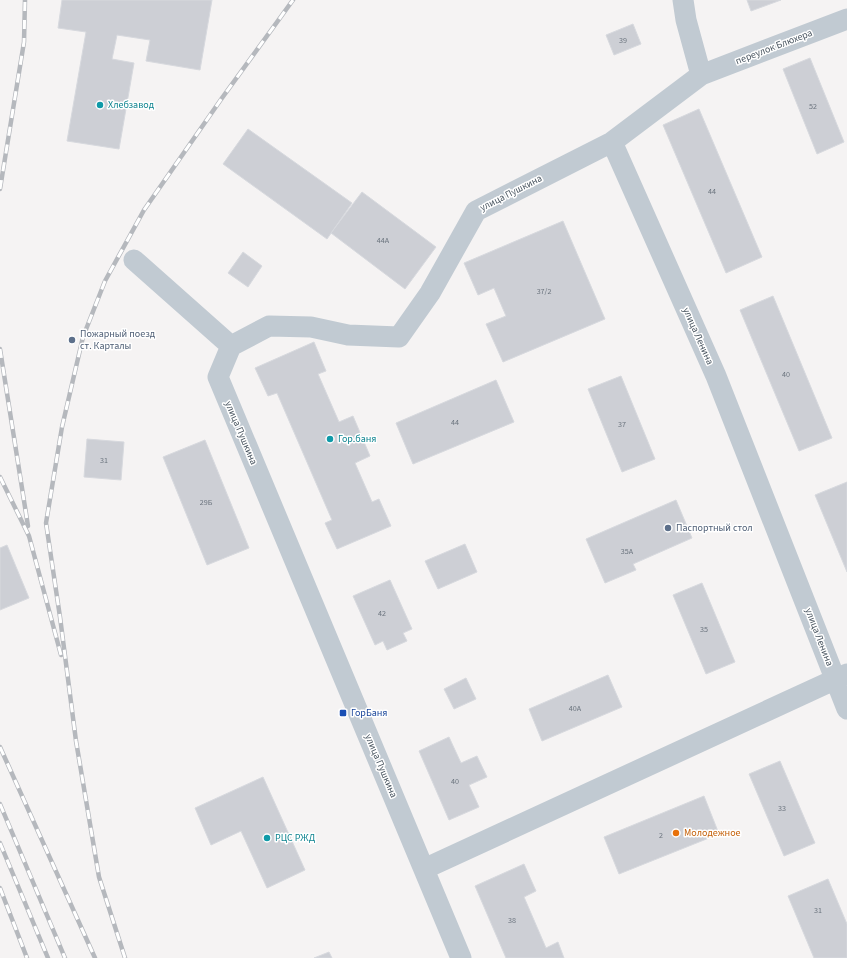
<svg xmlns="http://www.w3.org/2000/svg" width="847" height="958" viewBox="0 0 847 958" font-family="'Source Sans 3',sans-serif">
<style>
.building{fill:#cdcfd5;stroke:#d7d9de}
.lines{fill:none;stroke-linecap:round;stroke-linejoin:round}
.minor{stroke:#c1cad2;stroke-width:21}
.rail-casing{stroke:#b5b8bd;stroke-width:4.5}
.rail{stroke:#fff;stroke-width:3;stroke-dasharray:9;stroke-linecap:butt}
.culture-dot{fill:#0f9aa8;stroke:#fff;stroke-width:1.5}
.service-dot{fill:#5c6f8a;stroke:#fff;stroke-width:1.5}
.transit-dot{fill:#1a4fb4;stroke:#fff;stroke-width:1.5}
.food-dot{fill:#e8710a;stroke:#fff;stroke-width:1.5}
.labels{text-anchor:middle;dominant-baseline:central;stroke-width:3;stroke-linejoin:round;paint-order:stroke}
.number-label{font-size:8px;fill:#6b747e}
.street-label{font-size:10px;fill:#4a5661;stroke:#fff}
.culture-label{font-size:10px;fill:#0d838f;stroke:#fff;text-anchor:start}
.service-label{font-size:10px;fill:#4e5e75;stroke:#fff;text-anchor:start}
.transit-label{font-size:10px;fill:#164399;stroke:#fff;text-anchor:start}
.food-label{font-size:10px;fill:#c56008;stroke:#fff;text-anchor:start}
</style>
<rect width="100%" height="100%" fill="#f5f3f3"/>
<!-- building -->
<path class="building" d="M62 0H212L200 70 146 61 150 40 117 35 112 59 134 63 119 149 67 141 86 32 58 28Z
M747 0H781L751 11Z
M633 24 641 44 614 55 606 35Z
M810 58 844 142 817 154 783 69Z
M699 109 762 257 726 273 663 125Z
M248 129 352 203 327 239 223 164Z
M362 192 436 247 405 289 331 233Z
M563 221 605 319 503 362 486 324 506 316 494 288 478 295 464 263Z
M243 252 262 266 248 287 228 273Z
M773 296 832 438 799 451 740 310Z
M314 342 326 371 318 374 339 422 353 416 370 456 355 463 372 502 379 499 391 526 337 549 325 523 332 520 277 393 268 396 255 368Z
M621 376 655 459 622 472 588 389Z
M496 380 514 422 413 464 396 423Z
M87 439 124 442 121 480 84 477Z
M205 440 249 548 207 565 163 457Z
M847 482V572L815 495Z
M676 500 692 538 633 564 636 570 605 583 586 539Z
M465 544 477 572 438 589 425 561Z
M7 545 29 598 0 610V548Z
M390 580 412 629 403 633 407 641 387 650 383 641 375 645 353 596Z
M702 583 735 662 706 674 673 595Z
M608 675 622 707 542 741 529 709Z
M466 678 476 699 454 709 444 689Z
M449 737 461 763 477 756 487 777 469 785 479 807 449 820 419 751Z
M780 761 815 843 784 856 749 774Z
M263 777 305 870 267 888 241 831 211 845 195 808Z
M704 796 719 834 619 874 604 837Z
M524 864 536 891 524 897 546 948 558 942 564 958H506L475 886Z
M828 879 847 924V958H814L788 896Z
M329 952 332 958H314Z"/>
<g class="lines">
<!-- minor -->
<path class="minor" d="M683 0 686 20 701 75
M612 142 716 376 847 709
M134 260 231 346
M424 869 847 674
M461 958 218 377 231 346 269 326 311 327 348 335 399 337 430 293 476 211 612 142 701 75 847 19"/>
<!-- rail casing -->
<g class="rail-casing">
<path id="rail" d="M0 189 24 42 25 0
M0 349 28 526
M0 477 29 536 61 655
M0 747 95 958
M0 804 65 958
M0 843 48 958
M0 888 27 958
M125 958 99 877 76 741 60 617 46 523 62 427 83 337 105 281 144 210 222 98 293 0"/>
</g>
<!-- rail -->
<use href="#rail" class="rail"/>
</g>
<!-- markers -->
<g class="culture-dot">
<circle cx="100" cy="105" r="4"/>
<circle cx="330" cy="439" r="4"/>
<circle cx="267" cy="838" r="4"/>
</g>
<g class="service-dot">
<circle cx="72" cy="340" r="4"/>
<circle cx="668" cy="528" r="4"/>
</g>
<rect class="transit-dot" x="339" y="709" width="8" height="8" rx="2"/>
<circle class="food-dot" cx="676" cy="833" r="4"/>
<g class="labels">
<!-- number labels -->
<g class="number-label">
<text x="623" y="40">39</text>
<text x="813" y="106">52</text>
<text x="712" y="191">44</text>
<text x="383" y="240">44А</text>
<text x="544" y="291">37/2</text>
<text x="786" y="374">40</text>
<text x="455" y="422">44</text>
<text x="622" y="424">37</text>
<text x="104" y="460">31</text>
<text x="206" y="502">29Б</text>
<text x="627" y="551">35А</text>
<text x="382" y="613">42</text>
<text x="704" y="629">35</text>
<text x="575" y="708">40А</text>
<text x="455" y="781">40</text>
<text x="782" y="808">33</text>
<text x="661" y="835">2</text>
<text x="818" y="910">31</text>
<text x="512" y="920">38</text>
</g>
<!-- street labels -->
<g class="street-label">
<text transform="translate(774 47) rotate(-21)">переулок Блюхера</text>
<text transform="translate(511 193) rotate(-27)">улица Пушкина</text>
<text transform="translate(698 336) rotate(66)">улица Ленина</text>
<text transform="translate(241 433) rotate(67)">улица Пушкина</text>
<text transform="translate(819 637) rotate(69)">улица Ленина</text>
<text transform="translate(381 766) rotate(67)">улица Пушкина</text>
</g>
<!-- culture labels -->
<g class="culture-label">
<text x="108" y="105">Хлебзавод</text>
<text x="338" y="439">Гор.баня</text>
<text x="275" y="838">РЦС РЖД</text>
</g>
<!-- service labels -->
<g class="service-label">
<text x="80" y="334">Пожарный поезд<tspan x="80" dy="12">ст. Карталы</tspan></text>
<text x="676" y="528">Паспортный стол</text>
</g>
<!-- transit labels -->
<g class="transit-label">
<text x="351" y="713">ГорБаня</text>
</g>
<!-- food labels -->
<g class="food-label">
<text x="684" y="833">Молодежное</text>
</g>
</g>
</svg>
